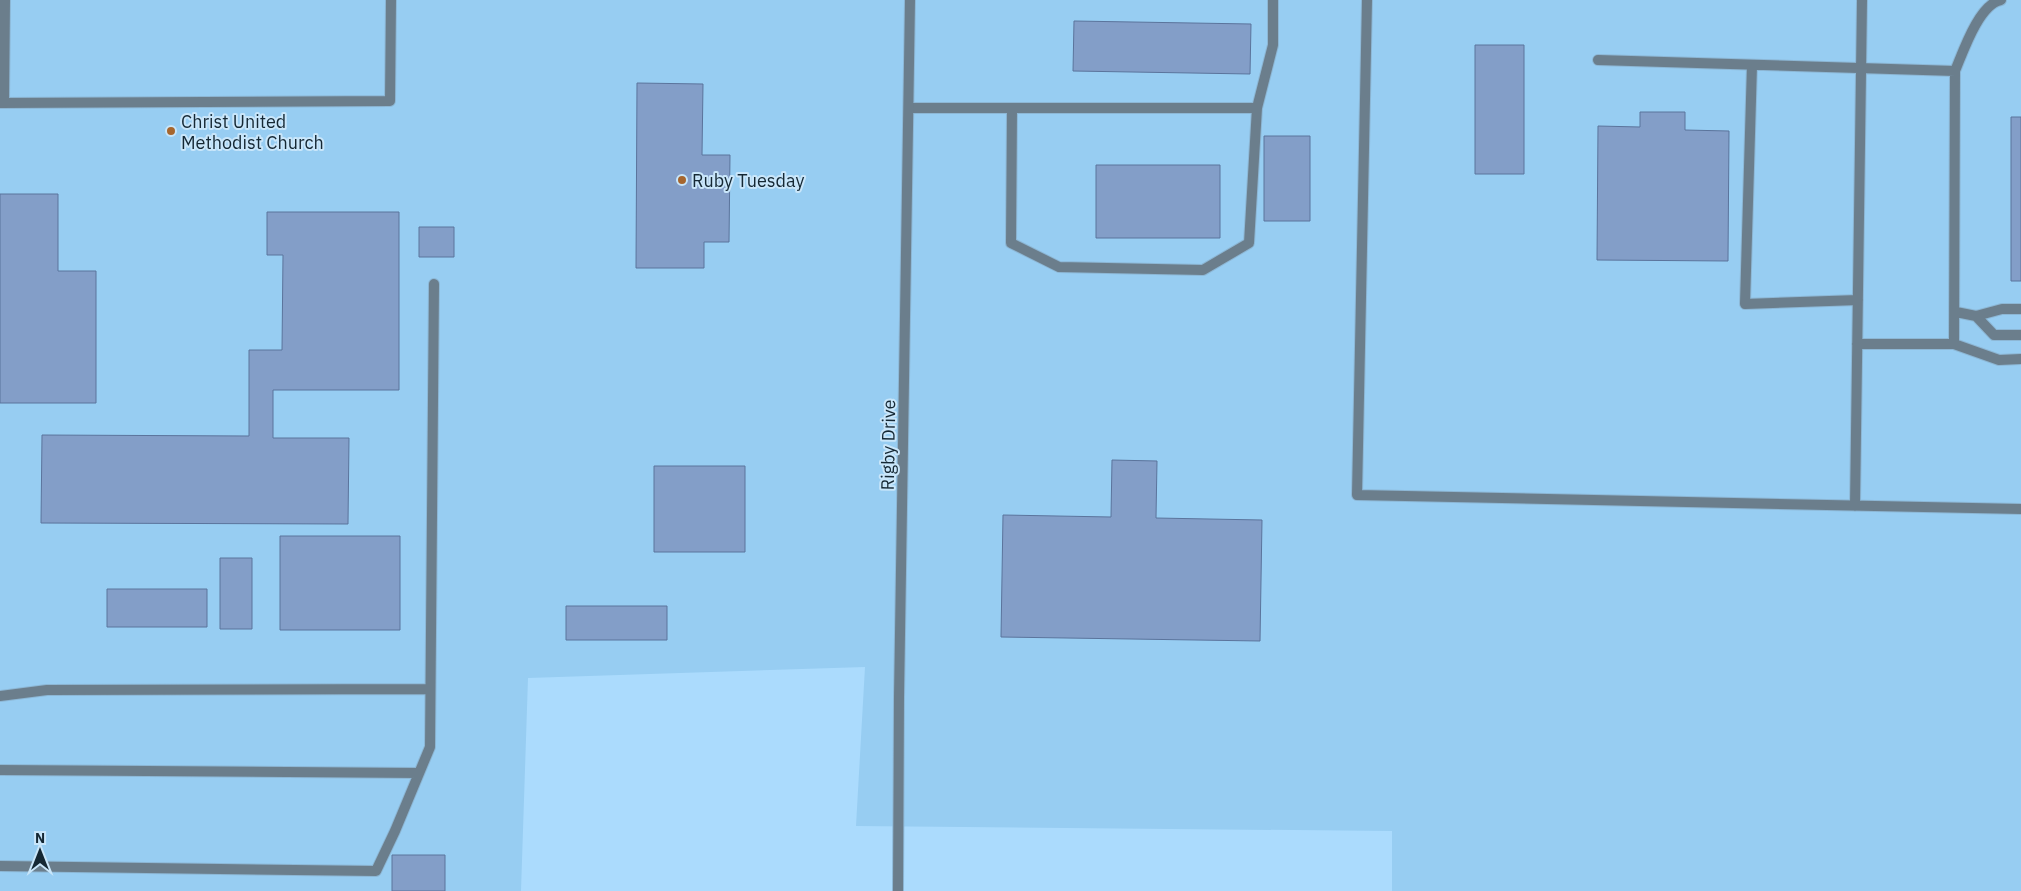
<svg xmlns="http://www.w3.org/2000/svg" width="2021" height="891" viewBox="0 0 2021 891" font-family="'IBM Plex Sans',sans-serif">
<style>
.built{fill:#97cdf2}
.building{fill:#839ec8;stroke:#5b749c}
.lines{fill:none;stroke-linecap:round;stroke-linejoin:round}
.service-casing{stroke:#8db7d5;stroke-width:12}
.minor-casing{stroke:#8db7d5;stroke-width:12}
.service{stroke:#6b7e8c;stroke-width:10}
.minor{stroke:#6b7e8c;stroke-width:10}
.poi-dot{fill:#a6662e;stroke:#c9e6fa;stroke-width:2}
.labels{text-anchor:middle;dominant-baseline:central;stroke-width:4;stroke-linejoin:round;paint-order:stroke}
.poi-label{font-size:18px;fill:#152834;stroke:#c9e6fa;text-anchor:start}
.street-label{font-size:18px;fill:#152834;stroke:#c9e6fa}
</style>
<rect width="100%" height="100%" fill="#abdbfd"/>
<!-- built -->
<path class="built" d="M0 0H2021V891H1392V831L856 826 865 667 528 678 521 891H0Z"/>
<!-- building -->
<path class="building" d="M1074 21 1251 24 1250 74 1073 71Z
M1475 45H1524V174H1475Z
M637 83 703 84 702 155H730L729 242H704V268H636Z
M1640 112H1685V130L1729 131 1728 261 1597 260 1598 126 1640 127Z
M2011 117H2021V281H2011Z
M1264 136H1310V221H1264Z
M1096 165H1220V238H1096Z
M0 194H58V271H96V403H0Z
M267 212H399V390H273V438H349L348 524 41 523 42 435 249 436V350H282L283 255H267Z
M419 227H454V257H419Z
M1112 460 1157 461 1156 518 1262 520 1260 641 1001 637 1003 515 1111 517Z
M654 466H745V552H654Z
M280 536H400V630H280Z
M220 558H252V629H220Z
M107 589H207V627H107Z
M566 606H667V640H566Z
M392 855H445V891H392Z"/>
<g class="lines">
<!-- service casing -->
<g class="service-casing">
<path id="service" d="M1367 0 1357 495 2021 509
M1598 60 1955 71 1954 344H1857
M1752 65 1745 304 1858 300
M1955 71C1963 52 1979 4 2001 0
M0 103 390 101 391 0
M4 103 5 0
M909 108H1257L1249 243 1203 270 1059 267 1011 243 1012 108
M1257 108 1273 45V0
M1956 312 1976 316 2002 309H2021
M1976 316 1994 335H2021
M1954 344 1999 360 2021 359
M1855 506 1862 0
M0 696 47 690 430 689
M0 770 419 773
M0 866 376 871 395 831 430 747 434 284"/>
</g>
<!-- minor casing -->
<g class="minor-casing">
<path id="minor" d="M898 891 899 697 910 0"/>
</g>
<!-- service -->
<use href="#service" class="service"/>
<!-- minor -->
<use href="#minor" class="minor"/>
</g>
<!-- markers -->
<g class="poi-dot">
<circle cx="171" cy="131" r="5"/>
<circle cx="682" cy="180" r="5"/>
</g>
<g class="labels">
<!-- poi labels -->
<g class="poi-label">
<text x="181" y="121">Christ United<tspan x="181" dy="21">Methodist Church</tspan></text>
<text x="692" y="180">Ruby Tuesday</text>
</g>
<!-- street labels -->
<g class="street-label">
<text transform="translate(888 445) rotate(-89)">Rigby Drive</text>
</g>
</g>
<!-- north arrow -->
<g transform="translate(40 851)" stroke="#c9e6fa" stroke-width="4" paint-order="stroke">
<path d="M0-4L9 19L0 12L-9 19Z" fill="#152834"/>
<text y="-8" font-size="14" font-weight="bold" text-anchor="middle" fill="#152834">N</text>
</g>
</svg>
